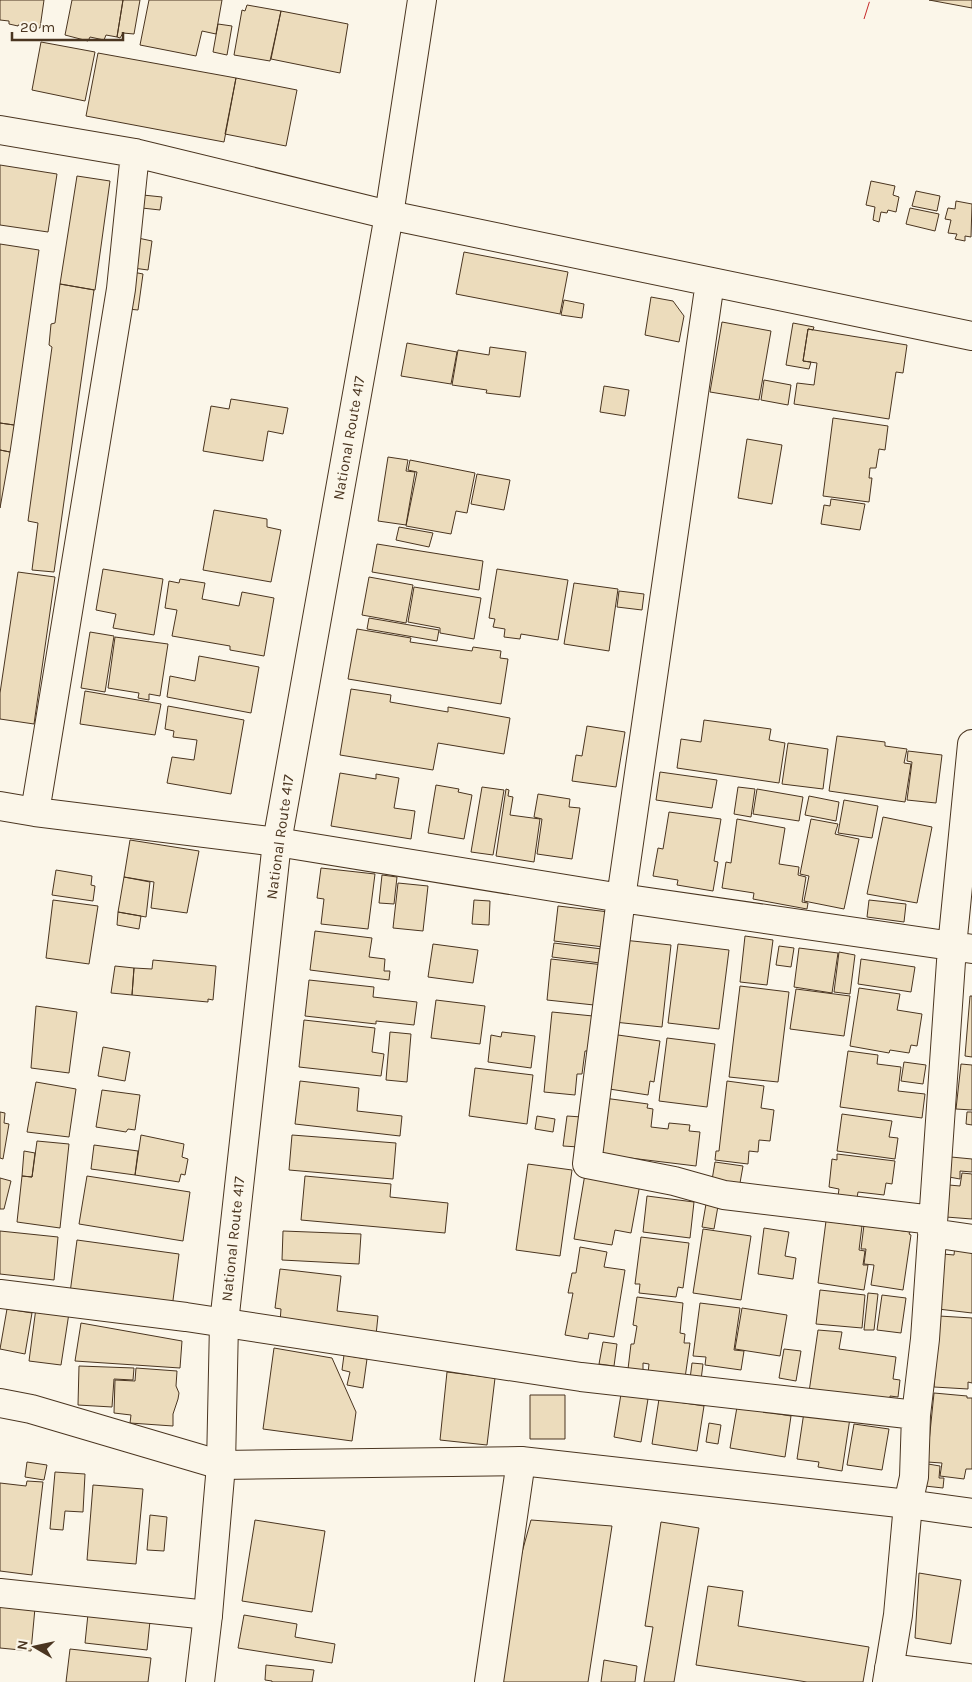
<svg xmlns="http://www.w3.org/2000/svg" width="972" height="1682" viewBox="0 0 972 1682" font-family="Karla,sans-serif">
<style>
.building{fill:#ecdcbc;stroke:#4a3520}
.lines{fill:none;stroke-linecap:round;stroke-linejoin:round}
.street-casing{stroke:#4a3520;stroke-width:30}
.secondary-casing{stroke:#4a3520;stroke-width:30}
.highway-casing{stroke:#4a3520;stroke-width:30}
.street{stroke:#fbf6e9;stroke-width:28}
.secondary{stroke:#fbf6e9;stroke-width:28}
.highway{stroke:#fbf6e9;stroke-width:28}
.power{stroke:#c62828;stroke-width:1;stroke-dasharray:18 4 2.5 4;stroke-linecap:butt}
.labels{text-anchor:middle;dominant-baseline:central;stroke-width:4;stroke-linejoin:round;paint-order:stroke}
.street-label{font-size:15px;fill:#4a3520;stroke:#fbf6e9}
</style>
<rect width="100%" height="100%" fill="#fbf6e9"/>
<!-- building -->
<path class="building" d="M0 0H44L40 28 18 25V26L9 24V21L0 20Z
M72 0H123L117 37 106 35 104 40 90 37 88 41 65 35Z
M123 0H140L134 34 123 33 120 38 117 37Z
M149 0H222L216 34 202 31 196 56 140 45Z
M929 0H972V8Z
M247 5 281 11 270 61 234 55 242 10 245 11Z
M281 11 348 24 340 73 271 59Z
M218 24 232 26 227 55 213 52Z
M41 42 95 52 85 101 32 90Z
M98 53 236 78 224 142 86 116Z
M236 78 297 90 286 146 225 134Z
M0 165 57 174 48 232 0 225Z
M77 176 110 181 95 290 60 284Z
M871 181 895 186 893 195 899 197 896 212 888 210 887 213 881 212 879 222 873 220 875 207 866 205Z
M916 191 940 196 937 211 912 206Z
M143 195 162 197 160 210 142 208Z
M956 201 972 204 971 237 965 236V241L955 239 957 234 948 233 951 220 945 219 948 208 955 209Z
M910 208 939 214 935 231 906 224Z
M138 238 152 241 148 270 133 268Z
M0 244 39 250 14 425 0 423Z
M464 252 568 272 560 314 456 294Z
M133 272 143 274 138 310 128 309Z
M60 284 94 290 54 572 32 570 38 523 28 521 52 347 49 345 51 324 55 323Z
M651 297 673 301 684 316 679 342 645 335Z
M564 300 584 304 582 318 561 315Z
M722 322 771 331 759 400 710 392Z
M793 323 814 327 813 330 808 329 803 361 811 362 809 369 786 365Z
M808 329 907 345 903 373 896 372 889 419 794 404 797 383 814 385 817 363 803 361Z
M407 343 457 352 451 384 401 376Z
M490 347 526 352 520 397 486 393 487 390 452 385 458 350 489 355Z
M764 380 791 385 788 405 761 400Z
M604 386 629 390 625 416 600 412Z
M231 399 288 408 283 434 268 431 263 461 203 451 211 406 229 409Z
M833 418 888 426 885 450 879 449 876 468H870L869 478H872L869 502 823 496Z
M0 423 14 425 10 452 0 450Z
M747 439 782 445 772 504 738 498Z
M0 450 10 452 0 508Z
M388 457 408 460 406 471 415 472 406 525 378 521Z
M410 460 475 473 467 513 456 511 451 534 406 526 417 472 408 470Z
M477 474 510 480 504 510 471 504Z
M831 499 865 504 860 530 821 524 824 505 830 506Z
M214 510 267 519V527L281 530 271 582 203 570Z
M399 527 433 533 429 547 396 540Z
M377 544 483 561 479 590 372 572Z
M103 569 163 579 154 635 113 628 116 614 96 610Z
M497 569 568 580 558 640 521 634 520 639 504 637 505 629 493 627 495 619 489 618Z
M18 572 55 577 34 724 0 719V693Z
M369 577 413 585 406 623 362 615Z
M180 579 205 583 202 599 239 606 242 592 274 598 264 656 230 650V646L172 636 177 610 165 608 169 581 179 583Z
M574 583 618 589 609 651 564 644Z
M414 587 481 598 474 639 440 633V628L408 622Z
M619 591 644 594 642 610 617 607Z
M369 618 439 630 437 641 367 629Z
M357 629 411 638 410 642 472 651 473 647 501 651 500 658 508 659 501 704 348 679Z
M90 632 114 636 105 692 81 688Z
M115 637 168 644 160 696 149 694V700L138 698 139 693 108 688Z
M199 656 259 667 251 713 167 697 170 676 195 681Z
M351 689 391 695 390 702 448 712V707L510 718 504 754 438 743 433 770 340 755Z
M85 691 161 704 155 735 80 724Z
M168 706 244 720 231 794 167 783 172 757 194 760 197 740 173 737 174 731 165 729Z
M704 720 771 729 769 740 785 743 779 783 677 768 681 739 701 742Z
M587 726 625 732 616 787 572 781 576 755 582 756Z
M837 736 885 742V746L907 749 904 763 911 764 905 802 829 791Z
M788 743 828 749 823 789 782 784Z
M908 751 942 755 936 803 907 800 912 762 907 761Z
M660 772 717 780 712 808 656 800Z
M340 773 376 779V774L399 778 394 808 415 811 411 839 331 826Z
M436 785 459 789 458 792 472 795 464 839 428 833Z
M482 787 504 790 493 855 471 852Z
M738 787 755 789 751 817 734 814Z
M506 789 509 790 508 796 513 797 510 815 540 819 534 862 496 856Z
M757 789 803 797 799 821 753 814Z
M538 794 570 799 569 807 580 808 572 859 537 854 542 819 534 817Z
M809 796 839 802 836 821 805 815Z
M844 800 878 806 872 838 838 833Z
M669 812 721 819 714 861 718 862 713 891 677 885 678 880 653 876 658 848 663 849Z
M883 817 932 827 917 903 867 894Z
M737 819 785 828 779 864 799 867 798 875 806 877 802 902 808 903 807 909 753 899 754 893 722 888 726 862 731 863Z
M811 819 838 824 835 834 859 839 844 909 804 901 809 876 800 874Z
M130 840 199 851 187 913 151 908 154 882 124 877Z
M321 868 375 874 368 929 321 924 324 899 317 898Z
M56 870 92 876 91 885 95 886 93 901 52 895Z
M382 875 397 877 394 904 379 903Z
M124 877 150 882 146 917 118 912Z
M398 883 428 886 423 931 393 928Z
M53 900 98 906 89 964 46 958Z
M474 900 490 901 489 925 472 924Z
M869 900 906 904 904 922 867 917Z
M558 906 609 912 604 947 554 941Z
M118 912 141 916 139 929 117 925Z
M315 931 372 938 369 957 385 959 384 971H390L389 980 310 970Z
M745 936 773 940 767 985 740 982Z
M623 940 671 945 662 1027 614 1022Z
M554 943 602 949 600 963 552 957Z
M433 944 478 950 473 983 428 977Z
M678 944 729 950 719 1029 668 1023Z
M779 946 794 948 791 967 776 965Z
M799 948 838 953 832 993 794 987Z
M839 952 855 955 850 994 834 992Z
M551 959 604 965 594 1005 547 1000Z
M861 959 915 967 911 992 858 984Z
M153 960 216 966 213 1000 208 999V1002L132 995 134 968 152 969Z
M115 966 134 968 132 995 111 993Z
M309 980 374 987 373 997 417 1002 414 1025 376 1021V1024L305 1016Z
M740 986 789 992 778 1082 729 1077Z
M859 988 900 994 897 1010 922 1014 917 1046 911 1045 909 1053 890 1050 889 1053 850 1046Z
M796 989 850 996 844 1036 790 1029Z
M970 996H972V1057L965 1056Z
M436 1000 485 1006 480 1044 431 1038Z
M36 1006 77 1012 69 1073 31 1068Z
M552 1012 593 1016 589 1051H585L582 1074H577L575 1095 544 1092Z
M304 1020 375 1028 372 1052 384 1054 381 1076 299 1067Z
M390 1032 411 1034 407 1082 386 1080Z
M502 1032 535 1036 531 1068 488 1062 491 1035 501 1037Z
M611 1034 660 1041 654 1082 650 1081 648 1095 603 1088Z
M667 1038 715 1044 707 1107 659 1101Z
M103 1047 130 1052 125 1081 98 1076Z
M848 1051 878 1055 877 1064 901 1067 898 1091 925 1094 922 1118 840 1107Z
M904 1062 926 1065 923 1084 901 1081Z
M961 1064 972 1065V1110L956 1109Z
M475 1068 533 1075 527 1124 469 1116Z
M300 1081 359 1088 357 1111 402 1116 400 1136 295 1124Z
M727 1081 764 1086 761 1108 774 1110 770 1141 759 1140 758 1152 749 1151 748 1164 715 1160 716 1151H719Z
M36 1082 76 1089 69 1137 27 1132Z
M102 1090 140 1095 135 1130 128 1129 126 1132 96 1127Z
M604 1098 648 1104 647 1108 653 1109 651 1127 668 1129 669 1123 690 1125 689 1131 700 1132 696 1166 597 1154Z
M0 1112 5 1113 4 1123 9 1124 3 1159 0 1158Z
M967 1112H972V1125L966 1124Z
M842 1114 892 1121 889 1137 898 1138 895 1159 837 1151Z
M537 1116 555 1119 553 1132 535 1129Z
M567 1116 582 1117 579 1147 563 1146Z
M141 1135 184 1144 182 1157 188 1159 185 1175 181 1174 179 1182 135 1175Z
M292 1135 396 1143 393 1179 289 1170Z
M37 1141 69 1144 60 1228 17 1222 22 1176 32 1177Z
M94 1145 138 1151 135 1175 91 1169Z
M24 1151 35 1153 32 1177 22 1176Z
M837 1154 895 1161 892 1184 886 1183 884 1195 858 1192 857 1198 838 1196 839 1189 829 1187 832 1159 837 1160Z
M951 1157 972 1159V1172L960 1171V1179L949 1177Z
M715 1162 743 1166 740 1183 712 1180Z
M528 1164 572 1170 560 1256 516 1250Z
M962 1173 972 1174V1219L946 1217 949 1185 960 1186Z
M585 1174 640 1184 631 1233 615 1230 612 1245 574 1239Z
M87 1176 190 1192 183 1241 79 1224Z
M305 1176 391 1184 390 1197 448 1203 445 1233 301 1220Z
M0 1178 11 1181 4 1209H0Z
M647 1196 694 1202 690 1238 643 1232Z
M706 1204 718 1206 714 1229 702 1227Z
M826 1221 862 1226 859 1250 865 1251 863 1265H868L864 1290 818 1283Z
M864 1225 910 1232 909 1234 911 1235 903 1290 871 1285 874 1265 864 1264 866 1249H861Z
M764 1228 789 1232 785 1256 796 1258 793 1279 758 1274Z
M703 1229 751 1236 741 1300 693 1293Z
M0 1231 58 1237 54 1280 0 1274Z
M283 1231 361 1234 359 1264 282 1260Z
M641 1237 689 1243 683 1288 678 1287 676 1297 639 1293 640 1284H635Z
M77 1240 179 1254 172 1308 70 1293Z
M955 1245 972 1247V1313L938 1309 943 1254 954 1255Z
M580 1247 607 1252 604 1267 625 1270 614 1337 589 1333 588 1339 565 1335 573 1293H568L572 1273H576Z
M280 1269 341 1276 337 1311 378 1316 376 1335 280 1322 281 1309 275 1308Z
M820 1290 865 1295 862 1328 816 1324Z
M868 1293 878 1294 874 1330H864Z
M882 1295 906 1298 901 1333 877 1330Z
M637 1297 683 1303 680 1333 685 1334 684 1343H690L685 1378 648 1373 649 1364 643 1363V1370L628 1369 631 1344H634L637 1326 633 1325Z
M700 1303 740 1308 734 1350 744 1351 741 1370 705 1365 706 1357 693 1356Z
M36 1308 69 1313 61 1365 29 1361Z
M742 1308 787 1315 780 1356 735 1349Z
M7 1309 32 1313 25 1354 0 1349Z
M939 1316 972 1318V1383L968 1382V1389L934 1387Z
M81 1323 182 1341 180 1368 75 1361Z
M818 1330 842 1332 839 1349 896 1357 893 1379 900 1380 898 1397 890 1396V1403L809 1392Z
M603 1342 617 1344 614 1366 599 1364Z
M274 1348 332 1358 356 1412 352 1441 263 1429Z
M784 1349 801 1351 796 1381 779 1378Z
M344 1355 367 1359 363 1388 347 1385 350 1372 342 1370Z
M692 1363 703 1364 701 1380 690 1379Z
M79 1366 134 1368 133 1380 114 1379 112 1407 78 1405Z
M136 1368 177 1371 176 1386 179 1393 178 1399 173 1414V1426L130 1423 131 1415 114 1413 115 1380 135 1381Z
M447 1372 495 1378 487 1445 440 1440Z
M934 1393 967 1396V1398H972V1469H966L964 1479 940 1476 942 1463 927 1462Z
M621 1394 648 1399 641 1442 614 1437Z
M530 1395H565V1439H530Z
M659 1399 704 1406 697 1451 652 1444Z
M737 1407 791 1416 785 1457 730 1448Z
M804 1412 850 1418 842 1471 818 1467 819 1462 797 1459Z
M709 1423 721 1425 718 1444 706 1442Z
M854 1424 889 1429 882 1470 847 1465Z
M27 1462 47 1465 44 1480 25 1477Z
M928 1464 940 1466 939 1478H944L943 1488 925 1486Z
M55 1472 85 1474 83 1512 65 1511 63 1530 50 1529Z
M27 1481 43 1482 32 1575 0 1571V1483L26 1486Z
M93 1485 143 1489 136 1564 87 1560Z
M150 1515 167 1517 164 1551 147 1550Z
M255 1520 325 1531 312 1612 242 1601Z
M531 1520 612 1526 588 1682H503L506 1660 497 1659 514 1602 518 1576 504 1574 521 1556Z
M661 1522 699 1528 674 1682H644L653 1627 645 1626Z
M919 1573 961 1580 951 1644 915 1638Z
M708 1586 743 1591 738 1626 869 1647 863 1682H807L696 1665Z
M0 1605 35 1608 31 1651 0 1648Z
M88 1614 150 1621 147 1650 85 1643Z
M244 1615 297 1624 295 1637 335 1644 332 1663 238 1648Z
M70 1649 151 1658 148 1682H66Z
M604 1660 637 1666 635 1682H601Z
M266 1665 314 1670 312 1682H272V1681L265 1680Z"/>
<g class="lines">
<!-- street casing -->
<g class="street-casing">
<path id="street" d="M0 130 135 153 389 215 972 336
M710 282 621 898 587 1164 674 1181 724 1195 933 1220
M0 806 35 812 277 842 621 898 972 949
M35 812 121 289 135 153
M932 1233 972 1239
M0 1294 186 1317 581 1377 916 1415
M0 1403 31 1409 221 1465
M0 1593 208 1615
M889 1668 968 1678
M489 1682 521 1461
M887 1682 898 1615 908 1504 914 1477 916 1415 925 1339 952 947 972 744"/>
</g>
<!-- secondary casing -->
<g class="secondary-casing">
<path id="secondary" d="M221 1465 521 1461 908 1504 972 1513"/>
</g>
<!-- highway casing -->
<g class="highway-casing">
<path id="highway" d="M200 1682 208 1615 221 1465 224 1323 277 842 389 215 422 0"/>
</g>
<!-- street -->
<use href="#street" class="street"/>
<!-- secondary -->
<use href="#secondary" class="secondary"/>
<!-- highway -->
<use href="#highway" class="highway"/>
<!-- power -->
<path class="power" d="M864 19 870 0"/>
</g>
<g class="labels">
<!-- street labels -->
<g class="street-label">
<text transform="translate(349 438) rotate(-80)">National Route 417</text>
<text transform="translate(280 837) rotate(-82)">National Route 417</text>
<text transform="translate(233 1239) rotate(-84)">National Route 417</text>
</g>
</g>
<!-- north arrow -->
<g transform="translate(35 1647) rotate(279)" stroke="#fbf6e9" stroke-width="4" paint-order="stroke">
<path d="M0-4L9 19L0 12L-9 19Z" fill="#4a3520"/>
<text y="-8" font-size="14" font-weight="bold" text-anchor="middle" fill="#4a3520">N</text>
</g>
<!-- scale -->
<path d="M12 32v8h111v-8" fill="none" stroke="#4a3520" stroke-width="2.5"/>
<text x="20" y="32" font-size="15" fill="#4a3520" stroke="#fbf6e9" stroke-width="4" paint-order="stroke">20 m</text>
</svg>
